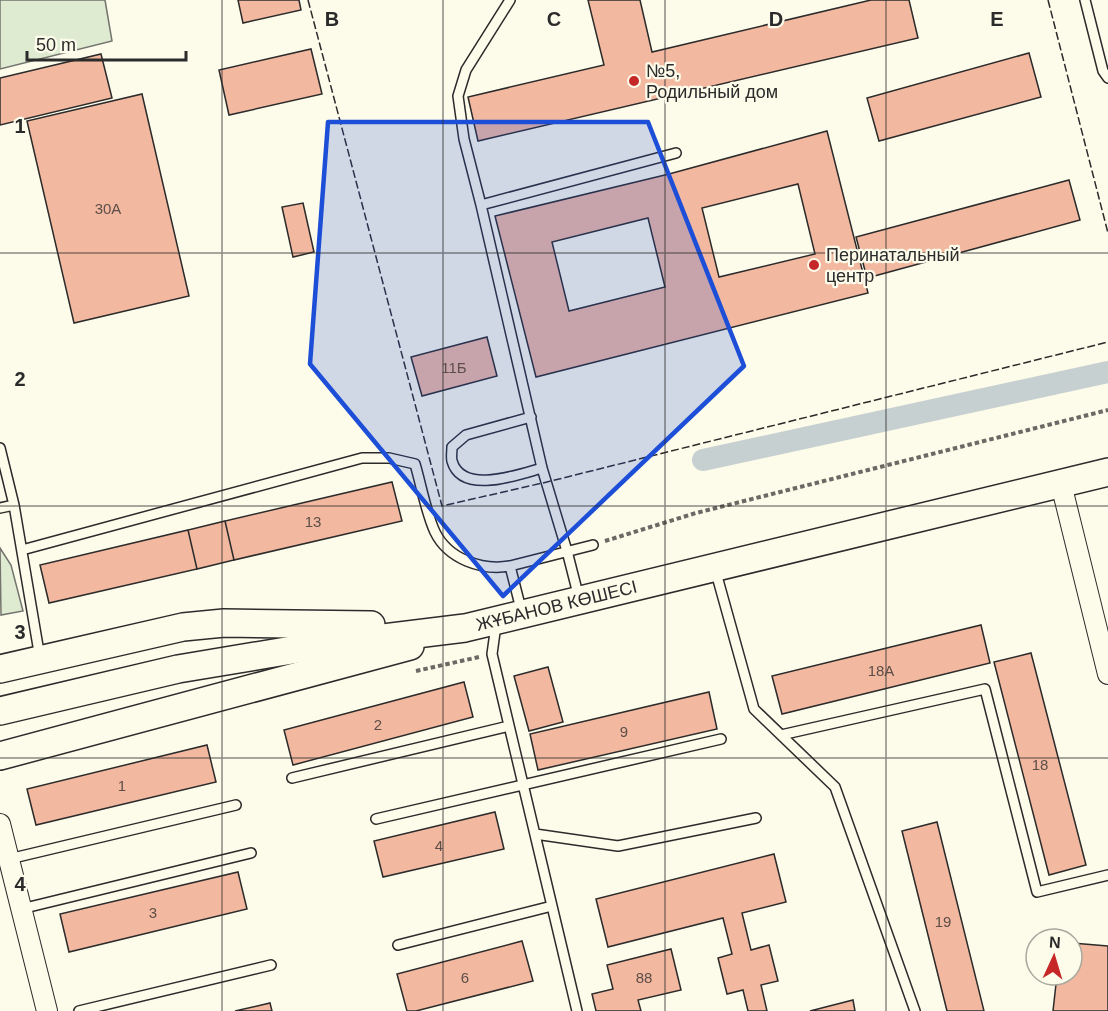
<svg xmlns="http://www.w3.org/2000/svg" width="1108" height="1011" viewBox="0 0 1108 1011" font-family="Arial,sans-serif">
<style>
.green{fill:#deebd1;stroke:#74746e;stroke-width:1.5}
.lines{fill:none;stroke-linecap:round;stroke-linejoin:round}
.canal{stroke:#c7d0d0;stroke-width:22}
.building{fill:#f2b8a0;stroke:#2b2b2b;stroke-width:1.5;fill-rule:evenodd}
.lane-casing{stroke:#2b2b2b;stroke-width:12}
.street-casing{stroke:#2b2b2b;stroke-width:22}
.secondary-casing{stroke:#2b2b2b;stroke-width:30}
.path{stroke:#6a6964;stroke-width:4;stroke-dasharray:4.5 3;stroke-linecap:butt}
.lane{stroke:#fdfbea;stroke-width:9}
.street{stroke:#fdfbea;stroke-width:20}
.secondary{stroke:#fdfbea;stroke-width:27}
.fence{stroke:#2b2b2b;stroke-width:1.5;stroke-dasharray:8 3;stroke-linecap:butt}
.marked{fill:#1d4ed8;fill-opacity:0.2;stroke:#1d4ed8;stroke-width:4.5;stroke-linejoin:round}
.grid{fill:none;stroke:#2b2b2b;stroke-width:1.5;stroke-opacity:0.55}
.poi-dot{fill:#c62828;stroke:#fdfbea;stroke-width:2}
.labels{text-anchor:middle;dominant-baseline:central;stroke-width:4.5;stroke-linejoin:round;paint-order:stroke}
.number-label{font-size:15px;fill:#5d4e48}
.poi-label{font-size:18px;fill:#2b2b2b;stroke:#fdfbea;text-anchor:start}
.street-label{font-size:18px;fill:#2b2b2b;stroke:#fdfbea}
.grid-label{font-size:20px;text-anchor:middle;font-weight:bold;fill:#2b2b2b;stroke:#fdfbea;stroke-width:4.5;stroke-linejoin:round;paint-order:stroke}
</style>
<rect width="100%" height="100%" fill="#fdfbea"/>
<!-- green -->
<path class="green" d="M0 0H105L112 41 0 69Z
M0 548 11 565 23 611 1 615Z"/>
<g class="lines">
<!-- canal -->
<path class="canal" d="M703 460 1108 372"/>
</g>
<!-- building -->
<path class="building" d="M238 0H299L301 10 243 23Z
M588 0H640L652 52 871 0H909L918 38 478 141 468 97 604 65Z
M311 49 322 94 229 115 219 70Z
M1029 53 1041 97 879 141 867 98Z
M101 54 112 98 0 125V78Z
M142 94 189 296 74 323 27 121Z
M827 131 868 293 536 377 495 216 669 174ZM798 184 815 254 719 277 702 208ZM648 218 665 287 569 311 552 242Z
M1069 180 1080 220 867 278 856 237Z
M303 203 314 252 293 257 282 207Z
M487 337 497 376 422 396 411 357Z
M392 482 402 521 234 560 225 521Z
M225 521 234 560 197 569 188 530Z
M188 530 197 569 49 603 40 565Z
M981 625 990 663 782 714 772 676Z
M1031 653 1086 865 1049 875 994 662Z
M548 667 563 722 529 731 514 676Z
M464 682 473 717 293 765 284 730Z
M709 692 717 729 538 770 530 734Z
M207 745 216 782 36 825 27 789Z
M495 812 504 849 383 877 374 841Z
M937 822 984 1011H947L902 831Z
M774 854 786 902 742 913 751 950 769 945 778 981 761 985 767 1011H748L743 990 727 994 718 958 732 954 723 918 608 947 596 899Z
M238 872 247 909 69 952 60 914Z
M522 941 533 981 416 1011H407L397 974Z
M1072 943 1108 946V1011H1053L1057 975H1072Z
M671 949 681 990 638 1000 641 1011H596L592 994 613 989 607 965Z
M853 1000 855 1011H810Z
M270 1003 272 1011H235Z"/>
<g class="lines">
<!-- lane casing -->
<g class="lane-casing">
<path id="lane" d="M510 0 466 70 458 96 464 139 481 205 542 468 567 551 579 598
M1085 0 1103 71 1108 78
M481 205 676 153
M531 417 466 435 452 447C452 451 451 458 452 461 462 496 520 474 542 468
M0 448 14 505 40 658
M0 508 14 505
M22 550 362 458H389L415 464C421 484 426 513 435 532 448 559 482 571 510 566L593 545
M510 566 522 613
M715 569 754 709 835 787 915 1011
M496 625 492 654 577 1011
M781 735 985 689 1037 892 1108 875
M292 778 509 726
M376 819 721 739
M535 834 618 846 756 818
M9 859 236 805
M21 909 251 853
M398 945 552 906
M79 1011 271 965"/>
</g>
<!-- street casing -->
<g class="street-casing">
<path id="street" d="M1061 484 1108 674
M0 824 47 1011"/>
</g>
<!-- secondary casing -->
<g class="secondary-casing">
<g id="secondary">
<path d="M0 669 183 627 224 623 371 625"/>
<path id="s1" d="M0 711 178 669 310 647 465 628 1108 472"/>
<path d="M0 756 410 646"/>
</g>
</g>
<!-- path -->
<path class="path" d="M605 541 696 513 1108 410
M416 671 479 657"/>
<!-- lane -->
<use href="#lane" class="lane"/>
<!-- street -->
<use href="#street" class="street"/>
<!-- secondary -->
<use href="#secondary" class="secondary"/>
<!-- fence -->
<path class="fence" d="M308 0 442 506 547 482 1108 342
M1048 0 1108 233"/>
</g>
<!-- marked area -->
<path class="marked" d="M328 122H648L744 366 503 596 310 364Z"/>
<!-- grid -->
<path class="grid" d="M222 0V1011M443 0V1011M665 0V1011M886 0V1011M0 253H1108M0 506H1108M0 758H1108"/>
<!-- markers -->
<g class="poi-dot">
<circle cx="634" cy="81" r="6"/>
<circle cx="814" cy="265" r="6"/>
</g>
<g class="labels">
<!-- number labels -->
<g class="number-label">
<text x="108" y="208">30А</text>
<text x="454" y="367">11Б</text>
<text x="313" y="521">13</text>
<text x="881" y="670">18А</text>
<text x="378" y="724">2</text>
<text x="624" y="731">9</text>
<text x="1040" y="764">18</text>
<text x="122" y="785">1</text>
<text x="439" y="845">4</text>
<text x="153" y="912">3</text>
<text x="943" y="921">19</text>
<text x="465" y="977">6</text>
<text x="644" y="977">88</text>
</g>
<!-- poi labels -->
<g class="poi-label">
<text x="646" y="71">№5,<tspan x="646" dy="21">Родильный дом</tspan></text>
<text x="826" y="255">Перинатальный<tspan x="826" dy="21">центр</tspan></text>
</g>
<!-- street labels -->
<g class="street-label">
<text stroke="none"><textPath href="#s1" startOffset="567">ЖҰБАНОВ КӨШЕСІ</textPath></text>
</g>
</g>
<g class="grid-label">
<text x="332" y="26">B</text>
<text x="554" y="26">C</text>
<text x="776" y="26">D</text>
<text x="997" y="26">E</text>
<text x="20" y="133">1</text>
<text x="20" y="386">2</text>
<text x="20" y="639">3</text>
<text x="20" y="891">4</text>
</g>
<!-- north arrow -->
<g transform="translate(1054 957) rotate(4)"><circle r="28" fill="#fdfbea" stroke="#a9a89e" stroke-width="1.5"/>
<path d="M0-4.5L10 22L0 15L-10 22Z" fill="#c62828"/>
<text y="-9" font-size="16" font-weight="bold" text-anchor="middle" fill="#2b2b2b">N</text>
</g>
<!-- scale -->
<path d="M27 51v9h159v-9" fill="none" stroke="#2b2b2b" stroke-width="3"/>
<text x="36" y="51" font-size="18" fill="#2b2b2b" stroke="#fdfbea" stroke-width="4.5" paint-order="stroke">50 m</text>
</svg>
